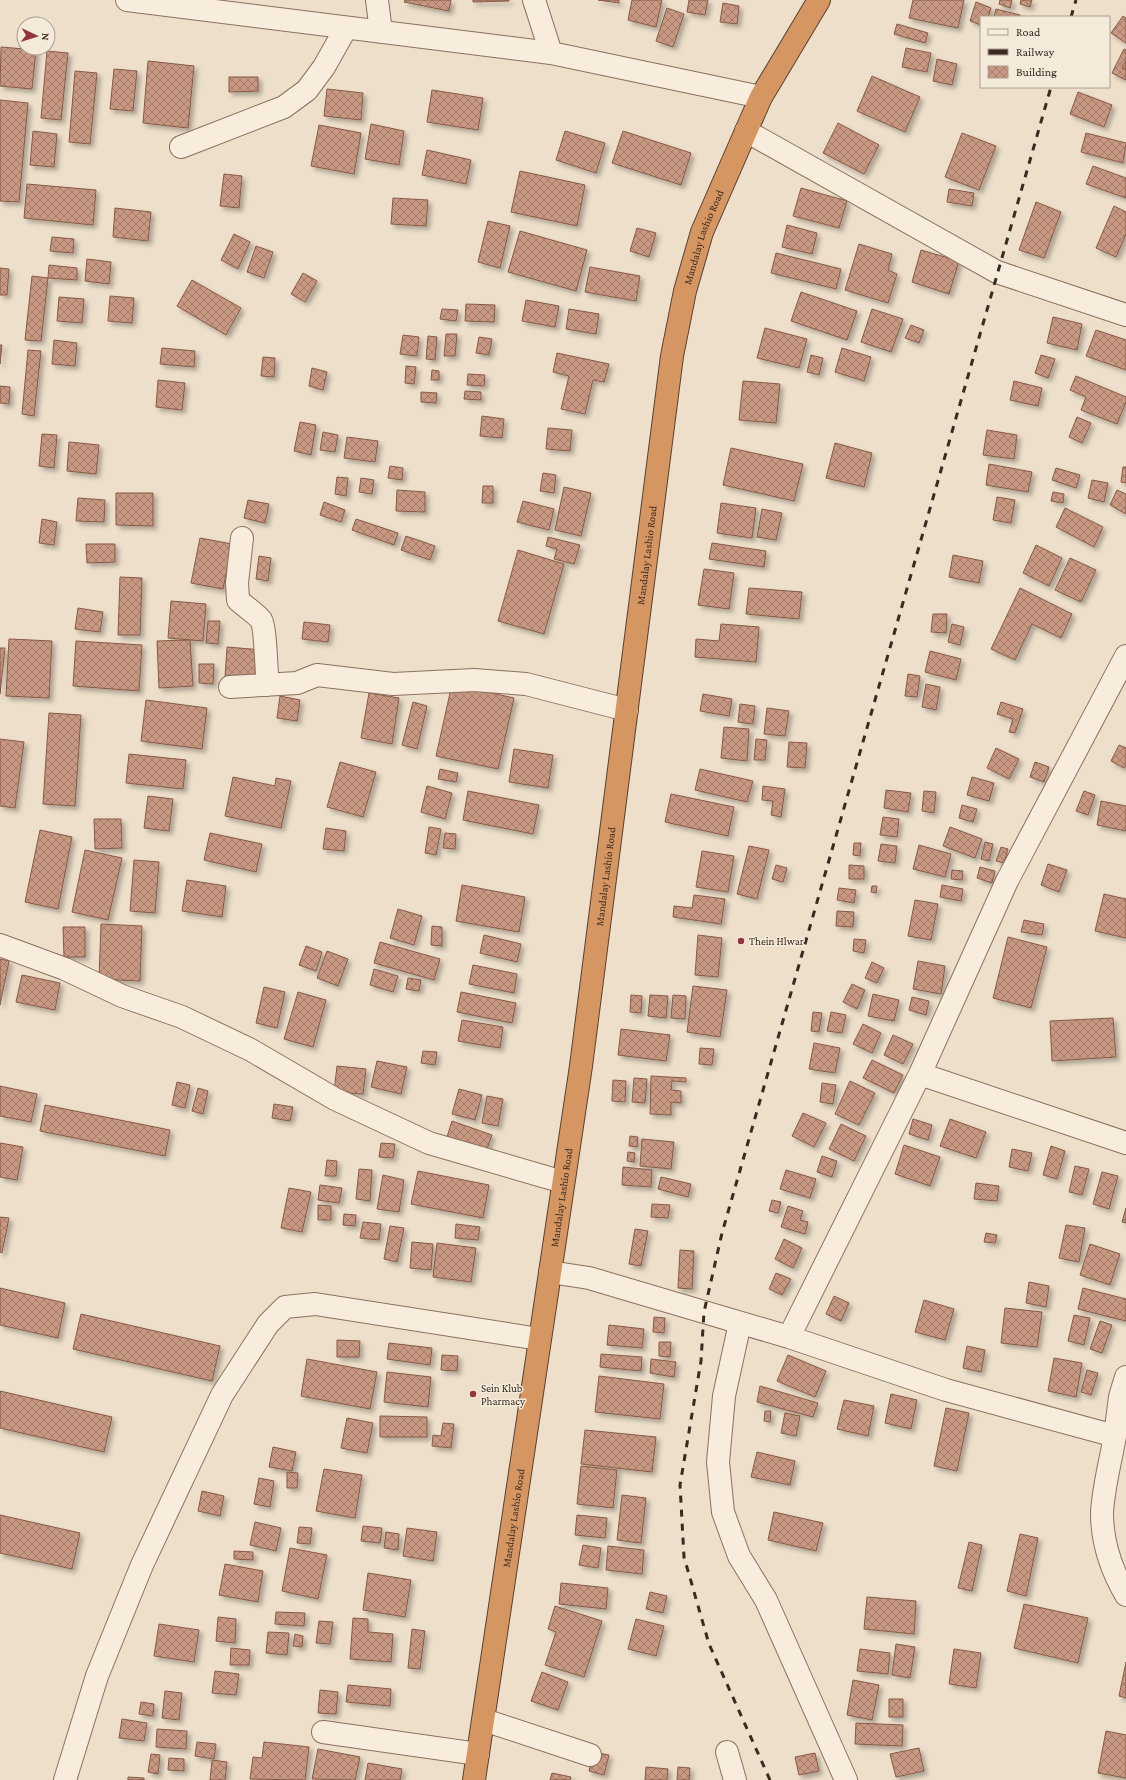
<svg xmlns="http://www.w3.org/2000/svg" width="1126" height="1780" viewBox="0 0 1126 1780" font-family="'Crimson Pro',serif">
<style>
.building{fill:url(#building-cross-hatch);stroke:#865946;filter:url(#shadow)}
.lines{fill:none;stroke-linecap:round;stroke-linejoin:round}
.street-casing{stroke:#89715f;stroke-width:24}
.highway-casing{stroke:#574033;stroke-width:24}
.street{stroke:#f8eddd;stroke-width:22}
.highway{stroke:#d69661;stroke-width:22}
.rail{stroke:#3a2b22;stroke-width:3;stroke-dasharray:7 7;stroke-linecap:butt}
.poi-dot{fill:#94323d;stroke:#f4ead9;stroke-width:1.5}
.labels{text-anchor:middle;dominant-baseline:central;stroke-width:3;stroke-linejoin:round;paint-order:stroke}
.street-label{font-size:11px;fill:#3a2b22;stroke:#f4ead9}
.poi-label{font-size:11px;fill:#3a2b22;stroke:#f4ead9;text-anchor:start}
</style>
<defs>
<pattern id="building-cross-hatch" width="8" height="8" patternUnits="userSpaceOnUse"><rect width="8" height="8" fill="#c99882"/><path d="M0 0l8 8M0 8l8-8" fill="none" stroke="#a47c6a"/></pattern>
<filter id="shadow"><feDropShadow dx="3.5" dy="3.5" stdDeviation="2" flood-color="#0004"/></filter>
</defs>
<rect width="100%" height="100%" fill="#eddfca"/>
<!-- building -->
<path class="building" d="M405 0H451L449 11 404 2Z
M473 0H509V1L473 2Z
M598 0H619V3Z
M632 0H662L656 27 628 20Z
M689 0H708L705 15 687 12Z
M913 0H964L958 28 909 18Z
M1000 0H1012L1010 8 999 4Z
M1021 0H1032L1030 7 1020 4Z
M976 2 991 8 988 17H981V25L970 21Z
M723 3 739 6 737 24 720 22Z
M667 8 684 14 673 47 656 41Z
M996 9 1020 15V17H994Z
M1123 16 1126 18V43L1111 33Z
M897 24 928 33 925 43 894 34Z
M1 47 36 50 32 89 0 86Z
M906 48 931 53 927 72 902 67Z
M1124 49 1126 50V80L1112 73Z
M47 51 68 53 61 120 41 118Z
M937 59 957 64 952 85 933 81Z
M148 61 194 66 188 128 143 123Z
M1126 61V70L1122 68Z
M114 69 137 71 133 111 110 109Z
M75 71 97 73 90 144 69 142Z
M872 76 920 97 905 132 857 111Z
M229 77H258V91L229 92Z
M327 89 363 93 361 120 324 116Z
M432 90 483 98 478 130 427 122Z
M1078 92 1112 105 1104 127 1070 114Z
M0 100 28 103 19 202 0 201Z
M838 123 879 145 864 174 823 153Z
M371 124 404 131 399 165 365 159Z
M319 125 361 133 354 174 311 166Z
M33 131 57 134 54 167 30 165Z
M565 131 605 143 596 173 556 160Z
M623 131 691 153 681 185 612 163Z
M962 133 996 146 979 190 945 177Z
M1086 133 1126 143 1123 163 1081 152Z
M427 150 471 160 466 184 422 175Z
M1093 166 1126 178V198L1086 184Z
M520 171 585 185 577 226 511 212Z
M224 174 242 176 239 208 220 206Z
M27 184 96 190 93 225 24 218Z
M801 188 847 201 839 228 793 216Z
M949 189 974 193 972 206 947 202Z
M393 198 428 200 426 226 391 224Z
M1036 202 1061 212 1044 258 1019 250Z
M1114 206 1126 212V234L1116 257 1096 248Z
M115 208 151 212 148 241 113 237Z
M488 221 510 226 500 268 478 262Z
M787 225 817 233 812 254 782 247Z
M637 228 656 233 649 257 630 251Z
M520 231 587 250 576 291 508 272Z
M234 234 250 242 238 269 221 260Z
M52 237 74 239 73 253 50 251Z
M859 244 892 254 888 270 897 274 888 303 845 290Z
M256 246 273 252 264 278 247 272Z
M921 250 959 261 949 294 912 282Z
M776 253 841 269 836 289 771 273Z
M87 259 111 262 109 284 85 281Z
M49 265 77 268V280L48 278Z
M590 267 640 276 636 301 585 292Z
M0 268 9 269 7 295H0Z
M303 273 317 281 305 302 291 294Z
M32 276 48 278 41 341 25 340Z
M192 280 241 308 226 335 177 306Z
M801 292 857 311 847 340 791 321Z
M110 296 134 298 132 323 108 321Z
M59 297 84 299 82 323 57 321Z
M526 300 559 306 555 327 522 321Z
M466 304 495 305 494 322 465 321Z
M442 309 458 310 456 321 440 319Z
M569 309 599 314 596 334 566 329Z
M872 309 903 319 891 352 861 342Z
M1053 317 1082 324 1077 350 1047 343Z
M911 325 924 330 919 343 905 338Z
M765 328 807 339 799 368 757 358Z
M1096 330 1126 340V370L1086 356Z
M446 334H457L455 356H444Z
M403 335 419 337 417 356 400 354Z
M428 336 437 337 435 360 426 359Z
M479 337 492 339 489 355 476 353Z
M54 340 77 343 75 366 52 364Z
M0 345H2L0 364Z
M162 348 195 351 194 367 160 364Z
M842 348 871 357 864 381 835 372Z
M28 350 41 351 34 416 22 414Z
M557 353 609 364 604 382 593 380 585 414 561 409 569 376 553 372Z
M811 355 823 358 819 375 807 372Z
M1041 355 1055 359 1048 378 1035 373Z
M263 357 275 358 274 377 261 376Z
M406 366 416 367 414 384 405 383Z
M312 368 327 372 323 390 309 386Z
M432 370 439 371V380H431Z
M468 374 485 375 484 386 467 385Z
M1076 376 1126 397V402L1117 424 1081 410 1086 397 1070 390Z
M158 380 185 383 182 410 156 407Z
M743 381 780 384 776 423 739 420Z
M1014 381 1042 388 1038 406 1010 400Z
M0 386 10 387 9 404 0 403Z
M465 391 481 392V400L464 399Z
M421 392 437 393 436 403 421 402Z
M482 416 504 419 502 438 480 436Z
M1077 417 1091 423 1082 443 1069 437Z
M300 422 316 425 311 455 294 451Z
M548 428 572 430 570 451 546 449Z
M987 430 1017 435 1014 459 983 455Z
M323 432 338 435 335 452 320 450Z
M42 434 57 435 54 468 39 466Z
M347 437 378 441 375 462 344 458Z
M69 442 99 445 96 474 67 471Z
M835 443 872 453 864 487 826 478Z
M731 448 803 464 794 501 723 485Z
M989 464 1032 472 1028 492 986 485Z
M390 466 403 468 402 480 388 478Z
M1123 467H1126V483L1121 482Z
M1056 468 1080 475 1076 488 1052 480Z
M543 473 556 475 554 493 540 491Z
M337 477 348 478 346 496 335 494Z
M361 478 374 480 372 494 359 492Z
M1092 480 1108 483 1104 502 1088 498Z
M483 486H493V503H482Z
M564 487 591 493 581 536 555 530Z
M397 490 425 492V512L396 511Z
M1117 490 1126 494V514L1110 505Z
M1053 492 1064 494 1063 503 1051 501Z
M116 493H153V526L116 525Z
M997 497 1015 500 1011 523 993 520Z
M78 498 105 500 104 522 76 521Z
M248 500 269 504 265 523 244 518Z
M523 501 554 509 549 530 517 522Z
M324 502 345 510 341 522 320 515Z
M721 503 756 508 752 538 717 533Z
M1065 508 1103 527 1094 547 1056 527Z
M762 509 782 513 776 540 757 537Z
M42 519 57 522 54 545 39 543Z
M356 519 398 533 394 545 352 530Z
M406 536 435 546 430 560 401 550Z
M548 537 580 545 574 564 554 559 557 549 546 546Z
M200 538 232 544 223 589 191 583Z
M712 543 766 551 764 567 709 559Z
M86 544H115V562L87 563Z
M1036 545 1062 558 1049 586 1023 573Z
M518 550 564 564 544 634 498 621Z
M953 555 983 561 979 583 949 577Z
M259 556 271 558 268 581 256 579Z
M1070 558 1096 570 1081 602 1055 590Z
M704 569 734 573 729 609 698 605Z
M120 577 142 578 140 635H118Z
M749 588 802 592 799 619 746 614Z
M1020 588 1072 614 1061 638 1032 624 1015 660 991 649Z
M171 601 206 604 203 641 168 638Z
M78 608 103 612 100 632 75 629Z
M933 614H947L946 633 931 632Z
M208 621H220L218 644 206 643Z
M304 622 330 625 328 642 302 639Z
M721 624 759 627 756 662 695 657 696 639 719 641Z
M952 624 964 627 960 645 948 642Z
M9 639 52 641 49 698 6 696Z
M190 640 193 686 159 688 157 641Z
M76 641 142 645 139 691 73 686Z
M227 647 262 650 259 680 225 677Z
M0 648H5L0 694Z
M930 651 961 659 956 680 925 672Z
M199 664H214L213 684 199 683Z
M908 674 920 676 917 697 905 696Z
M452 684 514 698 498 769 436 756Z
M926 684 940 687 936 710 922 707Z
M369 693 399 698 392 744 361 738Z
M703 694 732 699 729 716 700 711Z
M280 696 300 700 297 721 277 718Z
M146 700 207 708 202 749 141 741Z
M413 702 427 706 417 749 402 745Z
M1001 702 1023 709 1015 733 1009 732 1013 719 997 714Z
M740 704 755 706 753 724 738 722Z
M767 708 789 711 785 736 764 734Z
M49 713 81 715 75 806 43 804Z
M724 727 749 729 747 761 721 758Z
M0 739 24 742 15 808 0 806Z
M756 739 767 740 765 760H754Z
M789 742 807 743 805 768 787 767Z
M1119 745 1126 748V765L1124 768 1111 761Z
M996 748 1019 759 1009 779 987 768Z
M514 749 553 755 548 788 509 782Z
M129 754 186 760 183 789 126 783Z
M340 762 376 772 363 817 327 807Z
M1035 762 1049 767 1044 782 1030 777Z
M440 769 458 773 456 782 438 779Z
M700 769 753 781 747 802 695 790Z
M233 777 275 786 276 778 291 781 281 828 225 816Z
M972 777 994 783 989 801 967 795Z
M427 786 452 793 445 819 421 812Z
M763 786 785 789 781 817 771 815 773 801 762 800Z
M886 790 911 793 908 812 884 808Z
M468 791 539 805 533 834 463 820Z
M924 791 936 792 934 813 922 811Z
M1084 791 1095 795 1088 815 1076 811Z
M671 794 734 807 728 836 665 822Z
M148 796 173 799 169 831 144 828Z
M1101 801 1126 806V831L1097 825Z
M962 805 977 809 973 822 959 818Z
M883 817 899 819 897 837 880 835Z
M94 819H121L122 848 95 849Z
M429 827 441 829 436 855 425 853Z
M950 827 982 839 975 858 943 846Z
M326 828 346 831 344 851 323 849Z
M40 830 72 837 58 909 25 902Z
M210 833 262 844 256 872 204 860Z
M445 833 456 834 455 849 443 848Z
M985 842 993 844 989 861 981 859Z
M854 843H861L860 856 853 855Z
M881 844 897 846 895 863 878 861Z
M919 845 951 854 945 877 913 869Z
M749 846 769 850 757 899 737 894Z
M1001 847 1008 849 1004 863 996 861Z
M85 850 122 858 108 920 72 912Z
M702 851 734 856 728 892 696 887Z
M134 860 159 862 155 913 130 911Z
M1048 864 1067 870 1059 892 1041 885Z
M776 865 787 868 783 882 772 879Z
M849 865 864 866V879H849Z
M980 867 995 871 992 883 977 878Z
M952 870 963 871 962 880 951 879Z
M187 880 226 886 222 917 182 911Z
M462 885 525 897 519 932 456 921Z
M942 885 963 889 961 901 940 897Z
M872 886H877L876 893 871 892Z
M839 888 856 890 854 903 837 900Z
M1104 894 1126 899V938L1095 931Z
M694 895 725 899 721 924 673 917 674 906 692 908Z
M915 900 938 904 931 940 908 936Z
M398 909 422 916 414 945 390 938Z
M837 911 854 912 853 927 836 926Z
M1024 920 1044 924 1042 935 1021 932Z
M101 924 142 926 140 981 99 979Z
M432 926 442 927V946L431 945Z
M63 927H85V957H64Z
M484 935 521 944 517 962 480 953Z
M698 935 722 938 718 977 695 975Z
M1008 937 1047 947 1031 1008 993 998Z
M854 939 866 940 864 953 853 951Z
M380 942 440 959 434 980 374 963Z
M306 946 322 952 316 971 299 965Z
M327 951 348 959 338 986 317 978Z
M0 959 9 961 0 1005Z
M918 961 945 966 941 994 913 989Z
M872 962 884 968 877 983 865 978Z
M473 965 517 974 514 993 469 984Z
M374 969 398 976 393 992 370 985Z
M22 975 60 983 55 1010 16 1002Z
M408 978 421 980 419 991 406 989Z
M852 984 865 990 857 1009 843 1002Z
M693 986 727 990 720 1037 687 1032Z
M264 987 285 992 277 1028 256 1023Z
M298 992 326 1000 313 1047 284 1039Z
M461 992 516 1003 512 1023 457 1012Z
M873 994 899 1000 894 1021 868 1016Z
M631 995 642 996 641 1013 630 1012Z
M650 995 668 996 666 1018 648 1016Z
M673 995 686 996 685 1019 671 1018Z
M912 997 929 1001 926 1015 909 1010Z
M813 1012 822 1013 819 1032 811 1031Z
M831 1012 846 1015 842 1033 827 1031Z
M1113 1018 1116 1057 1052 1061 1050 1021Z
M462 1020 503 1027 500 1048 458 1041Z
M863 1024 881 1033 872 1053 853 1044Z
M621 1029 670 1035 666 1061 618 1055Z
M893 1035 913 1044 903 1064 884 1055Z
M814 1043 840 1048 835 1073 809 1069Z
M700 1048 714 1049 712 1065 699 1064Z
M423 1051 437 1052 435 1065 421 1063Z
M872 1060 903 1075 894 1093 863 1078Z
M377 1061 407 1067 401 1094 371 1087Z
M337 1066 366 1069 363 1094 334 1092Z
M651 1076 686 1078V1082L672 1081 671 1090 681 1091V1103L671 1102V1115L650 1114Z
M634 1078 647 1079 645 1103 632 1102Z
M613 1080 626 1081 625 1102 612 1101Z
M850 1081 875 1093 859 1125 835 1114Z
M177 1082 190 1085 185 1108 172 1105Z
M822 1083 836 1085 833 1104 820 1102Z
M0 1086 37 1094 31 1122 0 1116Z
M198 1088 208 1091 203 1114 192 1111Z
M459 1089 482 1095 475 1120 452 1114Z
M487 1096 503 1099 498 1126 482 1123Z
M274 1104 293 1107 290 1121 272 1118Z
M45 1105 170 1130 165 1156 40 1131Z
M803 1113 826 1123 814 1147 792 1136Z
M913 1119 932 1125 928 1140 909 1134Z
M950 1119 986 1132 976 1158 940 1146Z
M452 1121 492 1135 485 1154 446 1140Z
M841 1124 866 1136 854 1161 829 1149Z
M630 1136 638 1137 637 1147 629 1146Z
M642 1139 674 1142 671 1169 640 1166Z
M0 1143 23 1147 17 1180 0 1177Z
M381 1143 395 1144 393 1158 379 1157Z
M904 1145 940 1157 930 1186 895 1174Z
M1051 1146 1065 1151 1057 1179 1043 1175Z
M1012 1149 1032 1153 1028 1171 1009 1167Z
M628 1152 635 1153 634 1162 627 1161Z
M822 1156 837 1161 832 1177 817 1172Z
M327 1160 337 1161 336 1176H325Z
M1075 1166 1089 1169 1082 1195 1069 1192Z
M623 1167 652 1170 651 1187 622 1185Z
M359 1169 372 1170 370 1201 356 1199Z
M786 1170 816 1179 810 1198 780 1189Z
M418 1171 489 1185 483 1218 411 1204Z
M1102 1172 1118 1176 1109 1209 1093 1204Z
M383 1175 404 1180 399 1212 377 1209Z
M661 1177 691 1184 688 1197 658 1189Z
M976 1183 999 1186 997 1201 974 1199Z
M320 1185 342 1188 339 1203 318 1200Z
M289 1188 311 1192 302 1232 281 1228Z
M772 1200 781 1202 778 1213 769 1211Z
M652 1204 670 1205 668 1218 651 1217Z
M318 1205 331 1206V1220H318Z
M788 1206 803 1211 800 1220 808 1222 805 1234 781 1227Z
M1126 1208V1223L1122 1222Z
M344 1214 356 1215 355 1226 343 1225Z
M0 1217 9 1218 2 1253 0 1252Z
M363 1222 381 1224 379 1240 360 1238Z
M456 1224 480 1227 478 1240 455 1238Z
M1066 1225 1085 1228 1079 1262 1059 1258Z
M390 1226 404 1228 397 1262 384 1259Z
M635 1229 648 1231 641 1266 629 1264Z
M986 1233 997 1235 995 1243 984 1242Z
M784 1239 802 1248 793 1268 775 1259Z
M412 1242 433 1244 431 1270 410 1268Z
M437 1243 476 1248 471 1282 433 1277Z
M1090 1244 1120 1254 1110 1285 1080 1275Z
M680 1250 694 1251 692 1289 678 1288Z
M776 1273 791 1279 782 1295 769 1289Z
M1029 1282 1049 1286 1046 1307 1026 1303Z
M0 1288 65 1303 58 1338 0 1325Z
M1083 1288 1126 1299V1321L1078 1309Z
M834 1296 849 1303 841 1321 826 1314Z
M924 1300 954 1309 945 1340 915 1332Z
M1005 1308 1042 1312 1037 1347 1001 1343Z
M81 1314 220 1346 212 1381 73 1349Z
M1074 1315 1090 1318 1084 1345 1068 1341Z
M654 1317 665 1318 664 1333 653 1332Z
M1100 1321 1112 1325 1102 1353 1090 1349Z
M609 1325 644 1329 642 1348 607 1345Z
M337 1340 360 1341 359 1357H337Z
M659 1342H671L670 1357 659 1356Z
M389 1343 432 1348 430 1365 387 1359Z
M967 1346 985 1350 981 1372 963 1368Z
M601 1354 642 1357 641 1371 600 1367Z
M442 1355 458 1356 457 1371 441 1370Z
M788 1355 826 1371 815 1397 777 1381Z
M1054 1358 1082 1363 1076 1397 1048 1391Z
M307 1359 377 1372 370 1409 301 1396Z
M651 1359 676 1362 674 1377 650 1373Z
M1087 1370 1098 1373 1091 1395 1081 1392Z
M387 1372 431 1377 428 1407 384 1402Z
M599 1376 664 1384 660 1419 595 1412Z
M760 1386 818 1403 813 1417 757 1402Z
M0 1391 112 1417 104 1452 0 1428Z
M891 1394 917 1400 911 1429 885 1423Z
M844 1400 874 1406 868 1436 837 1429Z
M946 1408 969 1413 957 1471 934 1466Z
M765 1411H771L770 1422 764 1421Z
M785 1413 800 1416 796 1436 781 1433Z
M380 1416 427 1417V1437H380Z
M347 1418 373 1423 367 1453 341 1448Z
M443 1423 454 1424 451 1448 432 1446 433 1435 441 1436Z
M585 1430 656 1437 652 1472 581 1464Z
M273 1447 296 1452 292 1471 269 1467Z
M757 1452 795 1461 790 1485 751 1477Z
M581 1466 617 1470 613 1508 577 1504Z
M324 1469 362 1475 355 1518 316 1511Z
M287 1472 298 1473 297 1488H287Z
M259 1478 274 1481 270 1507 254 1504Z
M202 1491 224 1496 220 1516 198 1511Z
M622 1495 646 1498 641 1543 617 1540Z
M774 1512 823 1523 816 1551 768 1540Z
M0 1515 80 1533 72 1569 0 1553Z
M577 1515 607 1518 605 1538 575 1535Z
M255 1522 281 1528 276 1551 250 1545Z
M363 1526 382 1528 380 1543 361 1541Z
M299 1527 312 1528 310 1544 297 1543Z
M407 1528 437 1532 433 1561 403 1556Z
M386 1532 399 1534 398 1550 384 1548Z
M1020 1534 1038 1538 1026 1596 1007 1591Z
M969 1542 982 1545 972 1591 958 1588Z
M583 1545 601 1548 598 1568 579 1565Z
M608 1546 644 1550 642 1574 606 1570Z
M290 1548 327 1555 318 1599 282 1591Z
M234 1551 253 1552V1560L234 1559Z
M225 1564 263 1571 258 1602 219 1595Z
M368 1573 411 1580 405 1617 363 1610Z
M561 1583 608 1588 606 1609 559 1604Z
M650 1592 667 1596 663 1613 646 1609Z
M867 1597 916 1601 914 1634 864 1629Z
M1024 1604 1088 1618 1078 1663 1014 1648Z
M555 1606 602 1621 584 1677 545 1665 556 1632 548 1629Z
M276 1612 305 1613 304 1626 275 1624Z
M218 1617 236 1619 235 1643 216 1641Z
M353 1618 368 1619V1632L393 1634 391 1662 350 1659Z
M636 1619 664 1626 656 1656 628 1649Z
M319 1621 333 1622 330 1644 316 1643Z
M159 1624 199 1630 194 1662 154 1656Z
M412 1629 425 1631 420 1669 408 1668Z
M268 1632 289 1633 287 1655 266 1653Z
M295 1634 303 1636 302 1647 293 1646Z
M896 1644 915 1647 910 1678 892 1675Z
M231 1648 250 1650 249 1665H230Z
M860 1649 890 1653 888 1674 857 1671Z
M954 1649 981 1653 976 1688 949 1684Z
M1126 1662V1698L1119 1696Z
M215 1671 239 1674 236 1695 212 1693Z
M542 1672 568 1682 558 1710 531 1701Z
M853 1680 879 1685 872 1720 847 1715Z
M348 1685 391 1689 390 1706 346 1702Z
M320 1690 338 1692 336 1714 318 1713Z
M165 1691 182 1693 179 1720 162 1718Z
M889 1699H903V1717H889Z
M141 1702 154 1704 153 1716 139 1714Z
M122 1719 147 1723 144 1741 119 1738Z
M856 1723 903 1725 902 1746 855 1744Z
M157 1729 187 1731 186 1749 156 1747Z
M1106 1731 1126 1735V1778L1098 1773Z
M197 1742 216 1744 214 1759 195 1756Z
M264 1742 309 1747 305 1780 250 1779 253 1757 262 1758Z
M919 1748 924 1771 896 1777 890 1754Z
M318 1749 360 1757 355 1780 312 1779Z
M593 1752 609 1755 604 1775 589 1771Z
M815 1753 819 1771 799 1775 795 1757Z
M151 1754 160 1755 158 1774 148 1772Z
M169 1758 184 1759V1771L168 1770Z
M212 1760 227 1762 225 1780H210Z
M368 1763 402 1769 400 1780H365Z
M646 1767 668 1769 667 1780H645Z
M678 1767 690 1768 689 1780H677Z
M552 1773 571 1777 570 1780H550Z
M128 1777 144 1778V1780H128Z"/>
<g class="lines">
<!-- street casing -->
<g class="street-casing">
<path id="street" d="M127 0 551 53 761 97
M377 0 381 32
M534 0 551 53
M746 131 997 272 1126 315
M181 147 284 107 307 90 324 67 346 28
M242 538 237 583 238 600C244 606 258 615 261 620 266 628 266 672 268 685
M230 687 297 683 317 675 393 684 474 680 526 684 627 710
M0 945 65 969 122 996 182 1017 251 1050 335 1099 429 1143 563 1182
M920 1074 1126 1143
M550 1272 589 1278 704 1312 789 1337 946 1390 1115 1436 1120 1397 1126 1377
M740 1323 724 1396 718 1462 723 1512 739 1556 766 1600 846 1780
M789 1337 920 1074 1007 881 1126 656
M1115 1436C1111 1459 1103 1489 1102 1513 1102 1542 1112 1571 1126 1595
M484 1720 590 1755
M323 1732 478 1754
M727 1752 735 1780
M65 1780 97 1676 142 1565 222 1395 268 1324 285 1307 315 1304 539 1339"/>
</g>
<!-- highway casing -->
<g class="highway-casing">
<g id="highway">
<path id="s1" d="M474 1780 581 1066 672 356 685 291 702 232 761 97 819 0"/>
</g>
</g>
<!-- street -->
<use href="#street" class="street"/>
<!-- highway -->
<use href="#highway" class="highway"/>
<!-- rail -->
<path class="rail" d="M1071 17 1076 0
M770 1780 709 1644 684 1557 680 1485 701 1361 704 1312 722 1233 1051 87"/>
</g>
<!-- markers -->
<g class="poi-dot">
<circle cx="741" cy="941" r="4"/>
<circle cx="473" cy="1394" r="4"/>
</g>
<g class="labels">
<!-- street labels -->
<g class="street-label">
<text stroke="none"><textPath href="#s1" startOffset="1561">Mandalay Lashio Road</textPath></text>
<text stroke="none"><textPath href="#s1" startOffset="1237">Mandalay Lashio Road</textPath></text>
<text stroke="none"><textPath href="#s1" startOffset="913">Mandalay Lashio Road</textPath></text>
<text stroke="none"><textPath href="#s1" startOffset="589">Mandalay Lashio Road</textPath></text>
<text stroke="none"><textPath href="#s1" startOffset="265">Mandalay Lashio Road</textPath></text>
</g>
<!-- poi labels -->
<g class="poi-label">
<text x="749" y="941">Thein Hlwar</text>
<text x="481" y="1388">Sein Klub<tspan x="481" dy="13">Pharmacy</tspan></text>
</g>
</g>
<!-- legend -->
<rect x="980" y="16" width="130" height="72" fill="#f4ead9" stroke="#aa9e90"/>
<rect x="988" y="29" width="20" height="6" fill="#f8eddd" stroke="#aa9e90"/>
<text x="1016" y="36" font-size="12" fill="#3a2b22">Road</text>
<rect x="988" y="49" width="20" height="6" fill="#3a2b22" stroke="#aa9e90"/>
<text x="1016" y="56" font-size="12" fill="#3a2b22">Railway</text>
<rect x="988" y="66" width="20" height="12" fill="url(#building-cross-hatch)" stroke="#aa9e90"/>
<text x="1016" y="76" font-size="12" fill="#3a2b22">Building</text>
<!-- north arrow -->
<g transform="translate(36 36) rotate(94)"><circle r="19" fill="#f4ead9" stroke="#aa9e90"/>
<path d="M0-3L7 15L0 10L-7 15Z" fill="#94323d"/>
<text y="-6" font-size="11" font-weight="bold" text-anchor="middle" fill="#3a2b22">N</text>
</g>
</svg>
